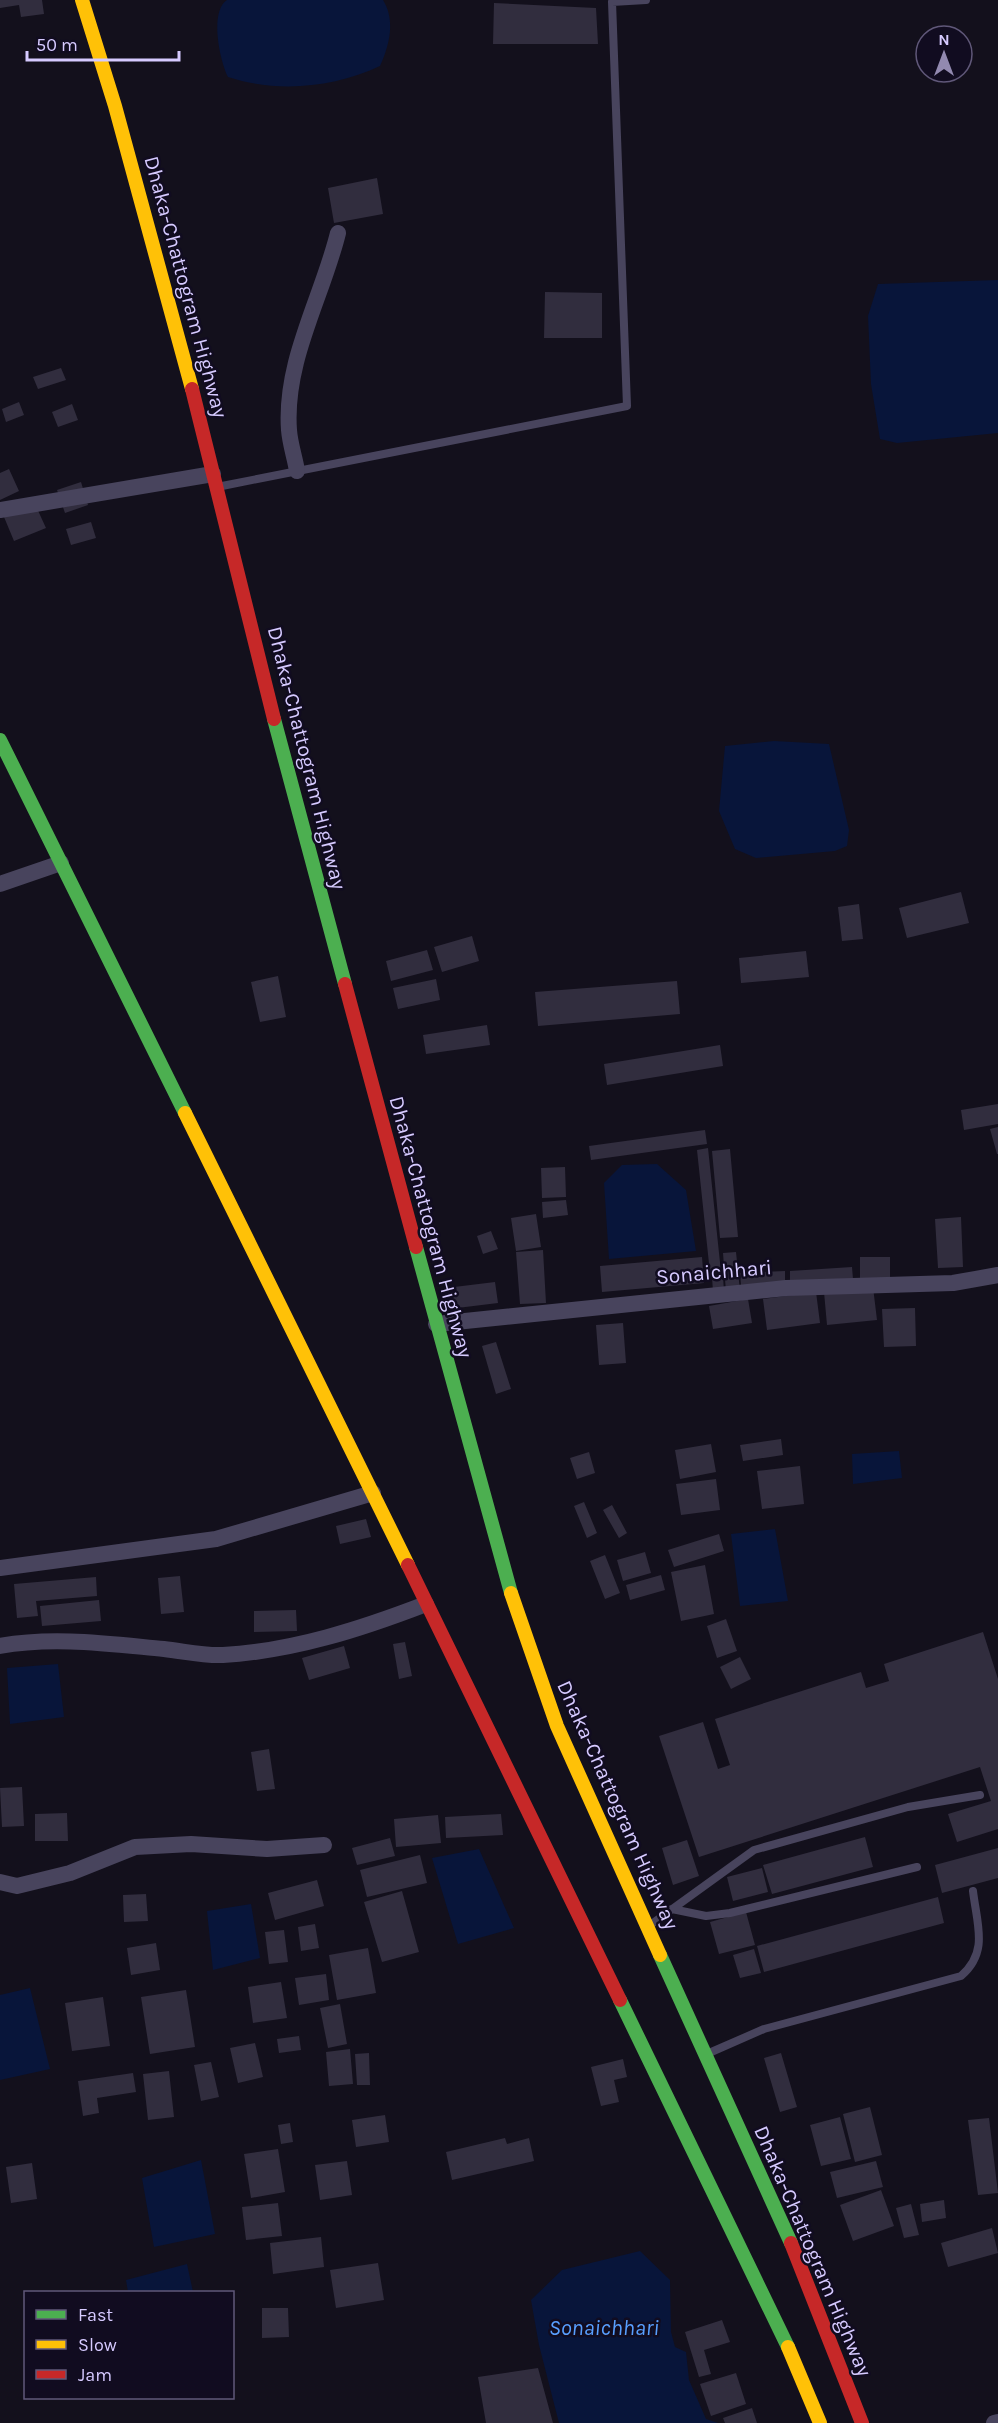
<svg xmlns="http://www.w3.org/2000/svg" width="998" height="2423" viewBox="0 0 998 2423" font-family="Karla,sans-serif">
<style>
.water{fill:#08153a}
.building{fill:#312d3e}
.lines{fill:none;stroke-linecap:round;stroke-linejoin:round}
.lane{stroke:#48445d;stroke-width:8}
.street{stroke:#48445d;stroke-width:16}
.fast{stroke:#4caf50;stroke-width:14}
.slow{stroke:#ffc107;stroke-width:14}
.jam{stroke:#c62828;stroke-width:14}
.labels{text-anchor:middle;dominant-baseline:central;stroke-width:5;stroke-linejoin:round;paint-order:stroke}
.street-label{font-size:21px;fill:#d6caff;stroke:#110c20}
.water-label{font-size:22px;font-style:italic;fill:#589fff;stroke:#110c20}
</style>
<rect width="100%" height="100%" fill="#13101c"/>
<!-- water -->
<path class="water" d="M227 0H383C396 21 389 46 380 66 333 88 277 93 228 77 220 61 209 12 227 0Z
M998 280V433L897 443 880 439 871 384 868 316 878 284Z
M774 741 829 744 849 830 847 846 835 851 756 858 735 849 719 811 725 746Z
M657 1164 686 1190 696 1251 609 1259 604 1183 622 1165Z
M899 1451 902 1478 853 1484 852 1454Z
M775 1529 788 1601 740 1606 731 1534Z
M58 1664 64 1717 10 1724 7 1668Z
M479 1849 514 1928 458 1944 432 1858Z
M251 1904 260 1958 213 1970 207 1911Z
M30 1988 50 2069 0 2080V1995Z
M201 2160 215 2234 154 2247 142 2178Z
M640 2251 670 2280 671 2332 675 2347 686 2352 689 2380 706 2419 718 2423H559L539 2345 531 2300 562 2270Z
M187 2264 193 2292H128L126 2280Z"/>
<!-- building -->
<path class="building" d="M0 0H42L44 14 21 17 19 5 0 8Z
M494 3 596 8 598 44H493Z
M377 178 383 214 334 223 328 188Z
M545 292 602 293V338H544Z
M61 368 66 380 38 389 33 377Z
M19 402 24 415 6 422 2 409Z
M72 404 78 420 58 427 52 412Z
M9 469 19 491 0 500V473Z
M81 482 88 505 65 513 57 490Z
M35 504 46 528 14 541 4 517Z
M91 522 96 538 71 545 66 529Z
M961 892 969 923 907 938 899 908Z
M859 904 863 939 842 941 838 907Z
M472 936 479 961 442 972 434 947Z
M427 950 433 970 391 981 386 961Z
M806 951 809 977 741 983 739 958Z
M278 976 286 1017 260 1022 251 982Z
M436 979 440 1000 398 1009 393 988Z
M677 981 680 1014 538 1026 535 992Z
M487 1025 490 1045 426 1054 423 1035Z
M720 1045 723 1066 607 1085 604 1064Z
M998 1104V1124L964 1130 961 1110Z
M998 1127V1154H997L990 1129Z
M705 1130 707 1144 591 1160 589 1146Z
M708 1148 721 1272 710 1273 697 1150Z
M730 1149 738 1237 720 1238 712 1151Z
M565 1167 566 1197 542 1198 541 1168Z
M566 1200 568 1215 543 1218 542 1202Z
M536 1214 541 1247 516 1251 511 1218Z
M961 1217 963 1267 938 1268 935 1219Z
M491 1231 498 1249 483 1254 477 1236Z
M543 1250 546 1303 520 1304 516 1252Z
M736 1252 740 1291 726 1292 723 1253Z
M702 1257 704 1283 602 1292 600 1266Z
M860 1257H890V1280H860Z
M852 1267 853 1279 790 1283V1271Z
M785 1271V1283L741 1285 740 1273Z
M723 1276 724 1292H713L712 1277Z
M495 1282 498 1303 449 1309 446 1288Z
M873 1287 877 1320 827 1325 824 1292Z
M816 1292 820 1323 767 1330 763 1299Z
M748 1299 752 1323 713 1329 709 1306Z
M915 1308 916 1346 884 1347 882 1309Z
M623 1323 626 1363 599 1365 596 1325Z
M496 1342 511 1389 496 1394 482 1346Z
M781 1439 783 1455 743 1461 740 1445Z
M711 1444 716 1472 680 1479 675 1450Z
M589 1452 595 1473 577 1479 570 1458Z
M800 1466 804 1504 762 1509 757 1471Z
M716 1479 720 1510 681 1515 676 1484Z
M584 1502 597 1533 587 1538 574 1506Z
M612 1505 627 1533 619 1538 603 1510Z
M366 1519 371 1537 340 1544 336 1526Z
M719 1534 724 1551 674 1567 668 1550Z
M645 1552 651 1573 623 1581 617 1560Z
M605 1555 620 1593 605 1599 590 1561Z
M705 1565 714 1614 681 1621 671 1572Z
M661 1575 665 1590 630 1600 626 1585Z
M180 1576 184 1612 161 1614 158 1578Z
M96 1577 97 1596 36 1601 38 1616 17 1618 14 1584Z
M99 1600 101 1621 42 1626 40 1606Z
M296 1610 297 1631 254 1632V1611Z
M726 1619 737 1651 717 1658 707 1626Z
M983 1632 998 1679V1829L957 1842 948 1814 991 1801 980 1767 699 1857 659 1736 703 1722 718 1769 730 1765 715 1719 861 1672 866 1688 889 1681 884 1664Z
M405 1642 412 1676 399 1679 393 1644Z
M344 1646 350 1668 309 1680 302 1658Z
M740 1657 751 1679 731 1689 720 1667Z
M269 1749 275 1789 257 1791 251 1752Z
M22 1787 24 1826 2 1827 0 1788Z
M67 1813 68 1841H35V1814Z
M501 1814 503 1835 446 1838 445 1817Z
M438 1815 441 1843 396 1847 394 1819Z
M865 1837 873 1867 772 1894 763 1865Z
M390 1838 395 1856 357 1865 352 1848Z
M687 1840 699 1876 673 1885 662 1848Z
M998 1848V1878L942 1893 935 1865Z
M420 1855 427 1883 367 1897 360 1870Z
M762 1868 768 1892 733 1901 727 1877Z
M317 1880 324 1906 275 1920 268 1893Z
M402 1891 419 1952 382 1962 364 1902Z
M146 1894 148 1921 124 1922 123 1895Z
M938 1897 944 1923 764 1972 757 1946Z
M746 1912 755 1945 719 1954 710 1922Z
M315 1924 319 1948 301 1951 298 1927Z
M284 1930 288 1962 269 1964 265 1932Z
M156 1943 160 1970 131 1975 127 1948Z
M368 1948 376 1993 337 2000 329 1955Z
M754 1949 761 1973 740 1978 733 1955Z
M326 1974 329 2000 299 2005 295 1978Z
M281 1982 287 2018 253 2023 248 1987Z
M186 1990 195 2047 150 2054 141 1997Z
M103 1997 110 2046 72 2051 65 2003Z
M340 2004 347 2044 328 2048 320 2008Z
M299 2036 301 2050 279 2053 277 2039Z
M255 2043 263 2077 238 2083 230 2048Z
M350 2049 353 2084 329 2086 326 2052Z
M369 2053 370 2085H357L355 2054Z
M781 2053 797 2107 780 2112 764 2058Z
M623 2059 627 2077 614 2080 619 2102 601 2106 591 2067Z
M211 2062 219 2097 201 2101 194 2065Z
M169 2071 174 2117 148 2120 143 2074Z
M133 2073 136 2092 97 2098 99 2113 83 2116 78 2081Z
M870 2107 882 2155 855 2162 843 2114Z
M385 2115 389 2142 356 2147 352 2120Z
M840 2117 851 2159 821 2166 810 2125Z
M989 2118 998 2193 978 2195 968 2120Z
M290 2123 293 2142 281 2144 278 2125Z
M505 2138 507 2144 529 2138 534 2161 452 2180 446 2152Z
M278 2149 285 2192 251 2198 244 2154Z
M347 2161 352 2195 320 2200 315 2165Z
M876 2161 883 2187 837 2198 830 2172Z
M32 2163 37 2199 11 2203 6 2167Z
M881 2190 894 2226 853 2241 840 2205Z
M944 2200 946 2218 922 2222 920 2204Z
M278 2203 282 2236 246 2240 242 2207Z
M911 2204 919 2235 904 2238 896 2208Z
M992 2228 998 2253 948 2267 941 2243Z
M321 2237 324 2267 273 2274 270 2243Z
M378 2263 384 2300 336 2308 330 2270Z
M262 2308H288L289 2337 262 2338Z
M722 2320 730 2342 704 2350 711 2374 699 2377 685 2332Z
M538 2368 553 2423H486L478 2377Z
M736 2373 746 2404 711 2416 700 2384Z
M752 2408 757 2423H725L723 2418Z"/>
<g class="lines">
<!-- lane -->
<path class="lane" d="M222 486 627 406 612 2 646 0
M672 1909 706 1916 730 1913 917 1867
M653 1923 754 1850 908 1807 980 1795
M709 2053 764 2029 961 1976C989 1952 977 1925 973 1891"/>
<!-- street -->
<path class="street" d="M297 471C295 458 290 444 289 430 284 361 322 298 338 233
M0 510 213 474
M0 884 61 863
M436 1324 786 1288 953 1283 998 1275
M0 1568 216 1539 373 1493
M0 1646C53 1636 110 1644 164 1649 183 1651 204 1656 223 1655 293 1651 361 1629 426 1604
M0 1882 17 1886 70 1873 135 1847 191 1844 267 1849 324 1845
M994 2423 998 2422"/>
<!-- fast -->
<path class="fast" d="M274 719 345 984
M0 740 185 1113
M416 1247 511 1593
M660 1955 791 2243
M620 2000 788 2347"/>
<!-- slow -->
<path class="slow" d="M82 0 115 106 192 389
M185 1113 408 1565
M511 1593 557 1726 660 1955
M788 2347 820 2423"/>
<!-- jam -->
<path class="jam" d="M192 389 274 719
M345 984 416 1247
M408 1565 620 2000
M791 2243 862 2423"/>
</g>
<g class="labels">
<!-- street labels -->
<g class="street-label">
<text transform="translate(186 287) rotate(75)">Dhaka-Chattogram Highway</text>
<text transform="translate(307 758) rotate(76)">Dhaka-Chattogram Highway</text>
<text transform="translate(431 1227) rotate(75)">Dhaka-Chattogram Highway</text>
<text transform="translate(714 1272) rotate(-5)">Sonaichhari</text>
<text transform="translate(618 1805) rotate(66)">Dhaka-Chattogram Highway</text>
<text transform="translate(813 2251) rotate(67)">Dhaka-Chattogram Highway</text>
</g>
<!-- water labels -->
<g class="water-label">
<text x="604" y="2328">Sonaichhari</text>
</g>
</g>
<!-- legend -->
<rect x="24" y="2291" width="210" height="108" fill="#110c20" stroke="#605879" stroke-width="1.5"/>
<rect x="36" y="2310" width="30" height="9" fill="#4caf50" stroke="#605879" stroke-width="1.5"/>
<text x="78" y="2321" font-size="18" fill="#d6caff">Fast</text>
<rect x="36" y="2340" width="30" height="9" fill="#ffc107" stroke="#605879" stroke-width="1.5"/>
<text x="78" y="2351" font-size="18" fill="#d6caff">Slow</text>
<rect x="36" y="2370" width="30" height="9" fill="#c62828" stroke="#605879" stroke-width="1.5"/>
<text x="78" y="2381" font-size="18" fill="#d6caff">Jam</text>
<!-- north arrow -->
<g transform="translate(944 54)"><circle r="28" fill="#110c20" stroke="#605879" stroke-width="1.5"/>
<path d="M0-4.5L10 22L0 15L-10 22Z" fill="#9289b0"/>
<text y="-9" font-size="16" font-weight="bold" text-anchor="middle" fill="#d6caff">N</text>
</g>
<!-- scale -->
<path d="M27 51v9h152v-9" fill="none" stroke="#d6caff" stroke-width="3"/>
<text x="36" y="51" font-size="18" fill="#d6caff" stroke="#110c20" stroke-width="4.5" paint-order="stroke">50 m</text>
</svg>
